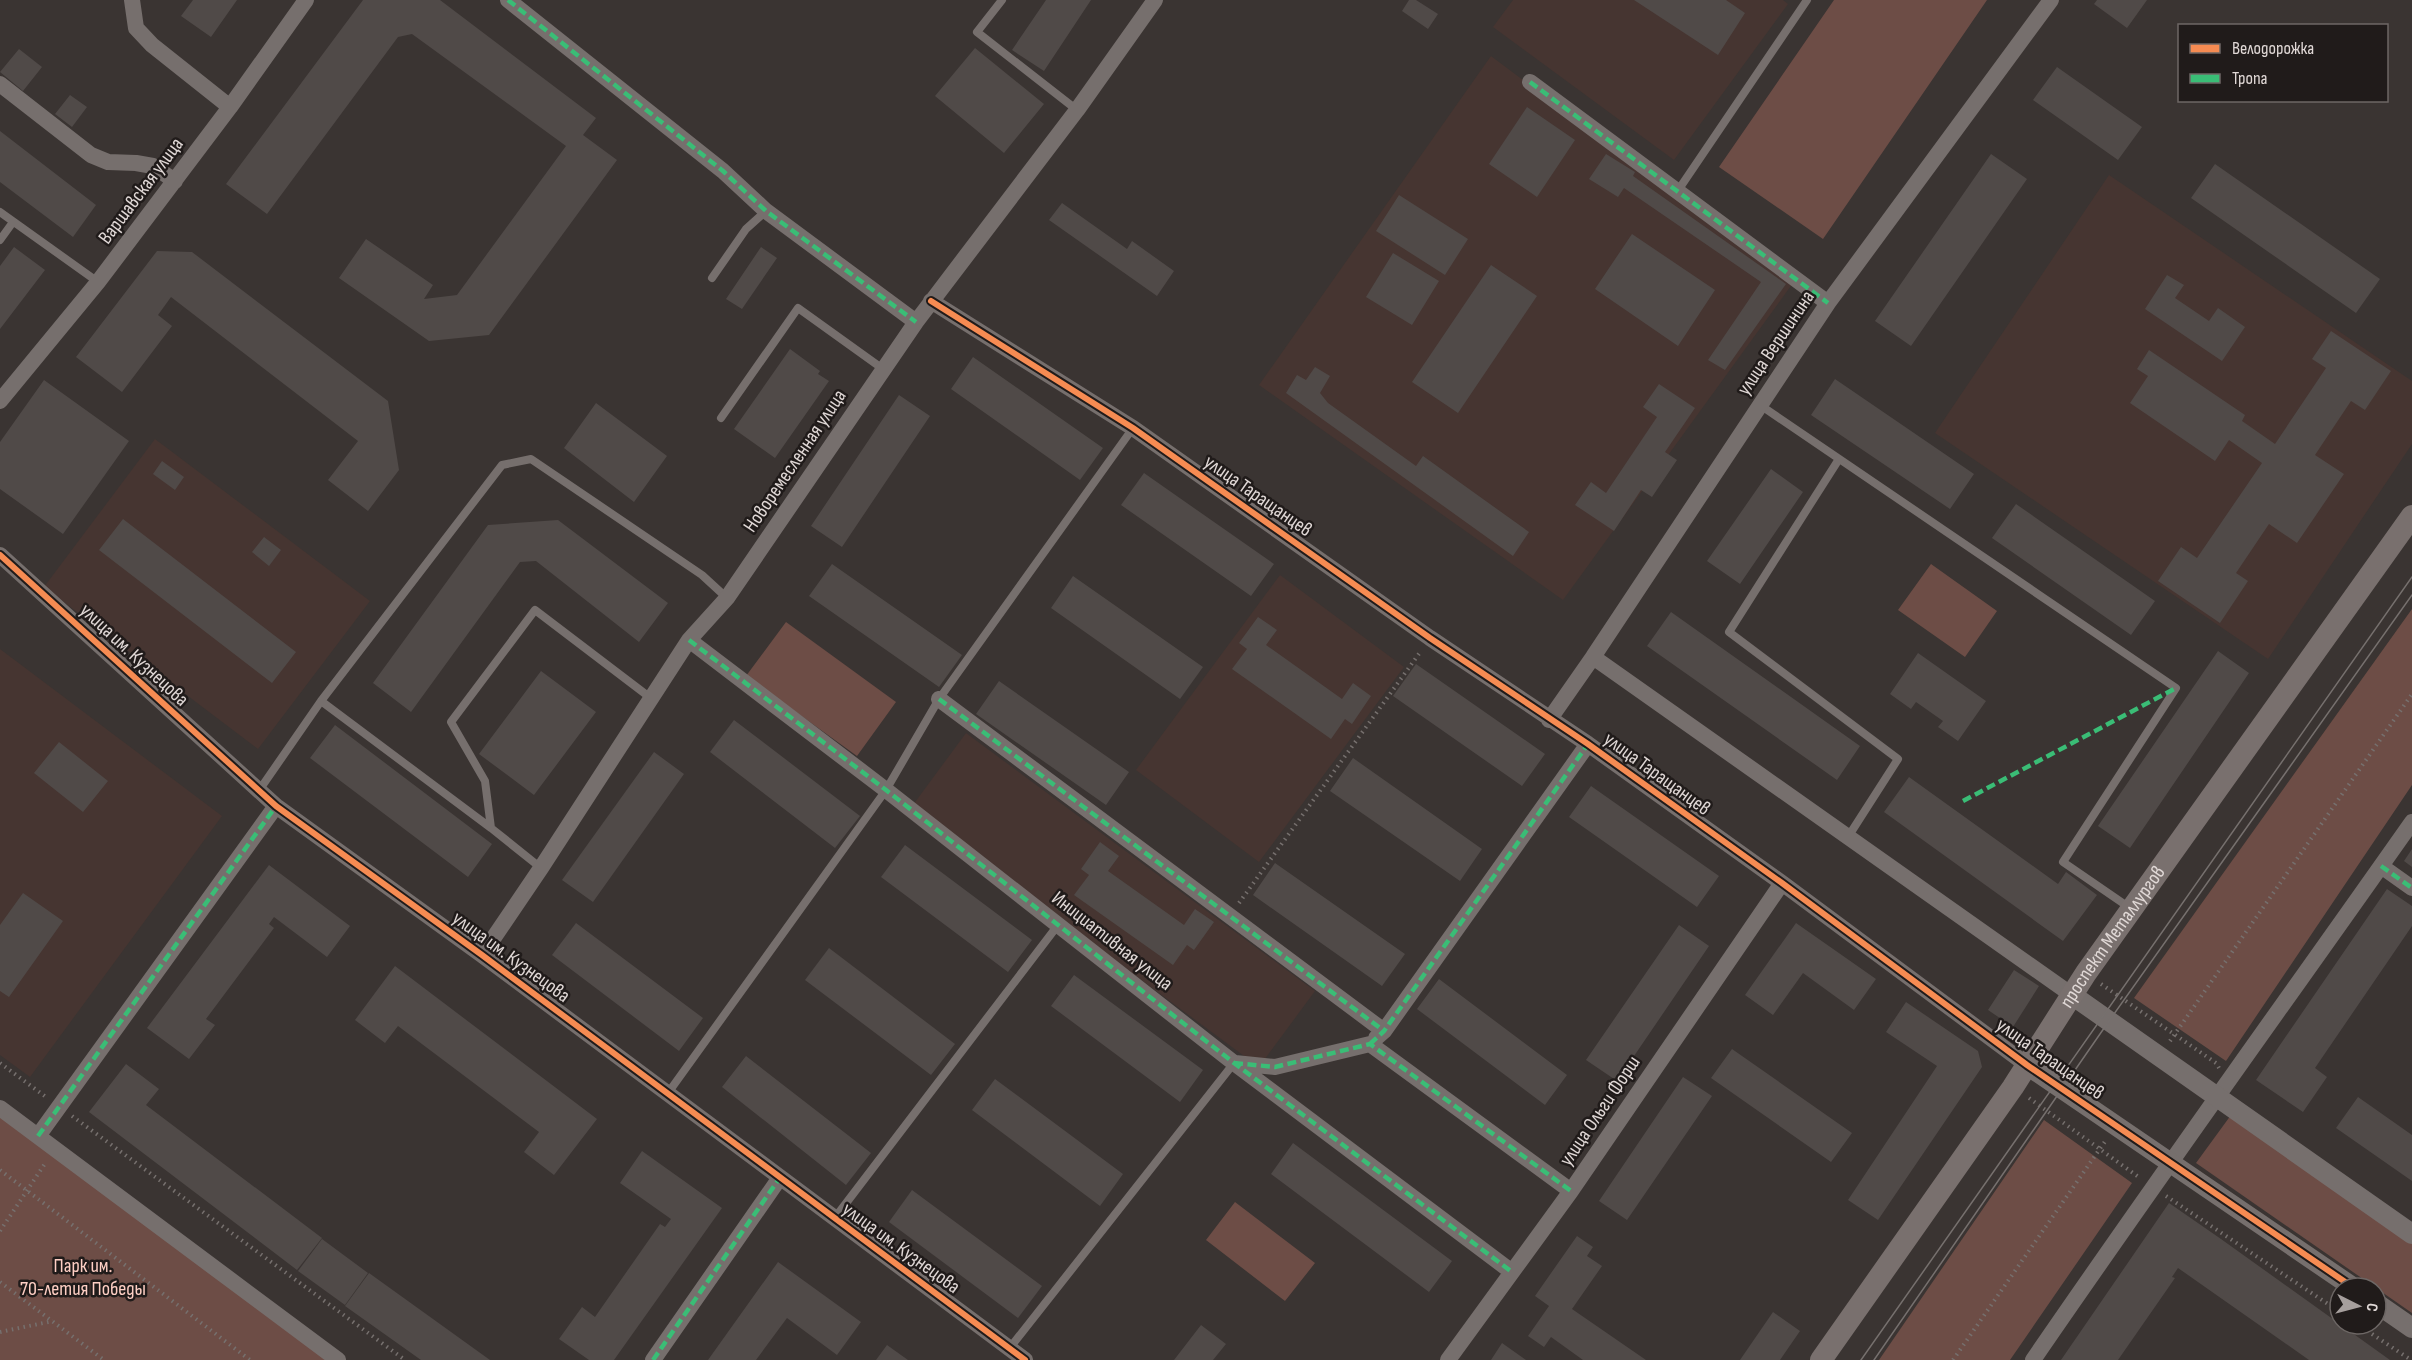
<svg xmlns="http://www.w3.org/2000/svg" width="2412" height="1360" viewBox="0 0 2412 1360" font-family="'Sofia Sans Condensed',sans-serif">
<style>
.built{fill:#463531}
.green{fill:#6d4d46}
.building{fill:#504a48}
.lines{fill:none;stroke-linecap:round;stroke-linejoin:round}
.path{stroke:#76706e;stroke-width:4;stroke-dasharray:1.5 4.5;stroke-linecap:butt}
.service{stroke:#766f6d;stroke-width:8}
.minor{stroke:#766f6d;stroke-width:16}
.tertiary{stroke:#766f6d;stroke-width:20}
.secondary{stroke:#79706e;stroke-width:22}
.tram{stroke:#76706e;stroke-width:1.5}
.quiet{stroke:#3abd76;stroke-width:4.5;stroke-dasharray:9 4.5;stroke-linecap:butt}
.cycleway-casing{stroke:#201b1a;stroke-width:10}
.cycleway{stroke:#f68b52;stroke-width:6}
.labels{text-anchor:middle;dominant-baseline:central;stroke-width:5;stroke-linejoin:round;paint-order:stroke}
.street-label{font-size:20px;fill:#e0d8d6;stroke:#201b1a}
.park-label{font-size:20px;fill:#fecfc4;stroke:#201b1a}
</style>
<rect width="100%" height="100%" fill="#3a3432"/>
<!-- built -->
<path class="built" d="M1513 0H1783L1788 4 1674 160 1493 27Z
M1491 56 1793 283 1563 600 1259 385Z
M2109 175 2412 381V444L2268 659 1935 433Z
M155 439 370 601 258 749 44 587Z
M1280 575 1404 667 1259 862 1136 770Z
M0 649 222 816 30 1077 0 1055Z
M966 733 1315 991 1259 1067 910 809Z"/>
<!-- green -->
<path class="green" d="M1834 0H1987L1823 239 1719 167Z
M1931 564 1997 611 1965 657 1898 610Z
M2412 609V785L2226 1061 2134 998Z
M786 622 896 702 857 756 746 676Z
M0 1112 334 1360H0Z
M2231 1115 2412 1243V1313L2196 1163Z
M2044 1120 2132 1183 2010 1360H1879Z
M1235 1202 1315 1263 1285 1301 1206 1240Z"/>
<!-- building -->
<path class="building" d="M193 0H237L211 37 181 16Z
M363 0H440L596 118 583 135 617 160 489 335 429 341 339 278 366 239 433 285 424 299 457 295 566 146 412 34 398 37 267 214 226 184Z
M1046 0H1091L1044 71 1012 50Z
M1409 0H1416L1438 14 1428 29 1402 11Z
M1634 0H1726L1745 13 1718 55Z
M2097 0H2147L2127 28 2094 4Z
M975 48 1044 104 1004 153 935 96Z
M19 49 42 67 23 91 0 72Z
M2057 67 2142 127 2118 160 2033 100Z
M70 95 87 107 72 127 55 114Z
M1527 107 1575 140 1537 197 1489 164Z
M0 131 96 205 73 237 0 182Z
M1606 154 1635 172 1633 176 1786 284 1725 370 1708 360 1761 282 1624 188 1618 197 1589 179Z
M1991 154 2027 179 1911 346 1875 321Z
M2215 164 2380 279 2356 313 2191 198Z
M1399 195 1468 239 1445 275 1376 231Z
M1062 203 1127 249 1132 241 1174 271 1157 296 1049 220Z
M1632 234 1715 290 1678 346 1595 289Z
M14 247 45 270 0 329V266Z
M761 247 777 258 742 309 726 299Z
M157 251 192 252 388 401 399 470 368 511 328 480 358 441 171 297 158 315 172 326 122 392 76 357Z
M1393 253 1439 281 1412 325 1366 297Z
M1491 265 1537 296 1458 413 1412 382Z
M2167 275 2184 285 2175 298 2209 321 2218 308 2245 327 2222 361 2145 309Z
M2331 331 2391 371 2365 410 2351 401 2315 455 2344 474 2297 543 2269 524 2236 573 2248 581 2220 623 2158 581 2181 547 2197 558 2262 463 2229 440 2215 461 2130 403 2148 376 2137 369 2149 350 2245 415 2242 421 2275 444 2326 368 2312 359Z
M790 349 820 371 818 374 829 381 775 458 734 429Z
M973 357 1103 448 1080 480 951 389Z
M1315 367 1330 376 1320 393 1328 403 1416 466 1423 456 1529 532 1513 556 1286 393 1297 375 1306 380Z
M1835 379 1974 474 1950 509 1811 415Z
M44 380 129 441 63 534 0 489V442Z
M1659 384 1695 408 1665 452 1677 460 1652 497 1641 490 1614 531 1575 505 1591 482 1606 493 1657 417 1643 407Z
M899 395 930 416 842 547 811 526Z
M596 403 667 456 634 502 564 448Z
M162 461 184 477 175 490 153 474Z
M1771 469 1803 492 1740 584 1707 561Z
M1144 473 1274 564 1251 596 1121 505Z
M2016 504 2155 601 2131 635 1992 538Z
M123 519 296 652 272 683 99 550Z
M558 520 668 603 639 642 536 561 520 562 411 712 373 683 488 525Z
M264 537 281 550 269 566 252 552Z
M832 564 962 655 939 687 809 596Z
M1073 576 1203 667 1180 699 1051 608Z
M1671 612 1860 746 1837 780 1647 646Z
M1258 617 1277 630 1266 645 1342 699 1353 683 1371 696 1352 724 1345 719 1331 739 1232 669 1247 649 1239 643Z
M2218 651 2249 673 2130 848 2098 826Z
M1918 653 1986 701 1958 741 1938 727 1943 721 1916 702 1911 709 1890 694Z
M1416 664 1545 754 1522 786 1393 696Z
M541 671 596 712 534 795 479 754Z
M999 681 1129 772 1106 805 976 714Z
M734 720 860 816 835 848 710 752Z
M335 725 492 844 468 877 310 758Z
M59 742 108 781 83 812 34 773Z
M654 752 684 774 593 902 562 880Z
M1353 758 1482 849 1460 881 1330 791Z
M1909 777 2058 884 2066 872 2097 895 2063 941 1884 812Z
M1591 786 1719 876 1697 907 1569 817Z
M1100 842 1119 856 1108 871 1184 925 1195 909 1214 922 1194 950 1187 945 1173 965 1074 895 1089 875 1081 869Z
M905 845 1032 940 1008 972 881 877Z
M2412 849V867L2404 861Z
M1275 863 1405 954 1382 986 1253 895Z
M269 865 350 926 327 957 274 917 269 924 274 928 206 1019 215 1025 189 1059 147 1028Z
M2387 889 2412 906V926L2315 1068 2327 1077 2303 1112 2256 1080Z
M23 893 63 921 9 997 0 991V925Z
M576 923 703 1018 679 1051 552 955Z
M1796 923 1876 979 1854 1010 1803 973 1773 1015 1745 995Z
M1679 925 1709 946 1617 1081 1586 1060Z
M829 948 955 1044 931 1075 805 980Z
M395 966 597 1119 554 1175 524 1152 539 1132 398 1026 385 1043 355 1020Z
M2014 970 2039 986 2013 1027 1988 1010Z
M1074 975 1203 1070 1180 1102 1051 1006Z
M1439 979 1567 1075 1545 1105 1417 1009Z
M1906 1002 1978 1051 1982 1067 1878 1220 1848 1200 1937 1066 1886 1032Z
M1732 1049 1852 1133 1831 1162 1711 1078Z
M746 1056 871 1153 846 1185 722 1087Z
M126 1064 159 1089 146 1105 322 1238 297 1270 89 1112Z
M1683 1077 1712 1096 1627 1220 1599 1201Z
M995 1079 1123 1174 1100 1206 972 1110Z
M2358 1097 2412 1135V1181L2336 1128Z
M1293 1143 1452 1261 1429 1292 1271 1174Z
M642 1151 722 1208 614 1360H589L559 1339 582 1307 595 1317 660 1224 665 1227 671 1219 620 1183Z
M912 1190 1042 1286 1018 1318 889 1222Z
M2169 1203 2221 1239 2390 1360H2309L2178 1268 2172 1277 2175 1278 2118 1360H2061Z
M1577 1236 1593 1247 1587 1256 1602 1266 1572 1309 1646 1360H1583L1551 1337 1544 1347 1528 1336 1549 1306 1535 1296Z
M322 1239 368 1273 345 1305 298 1271Z
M778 1262 861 1322 837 1355 787 1318 756 1360H708Z
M369 1273 490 1360H421L345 1306Z
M1773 1312 1800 1331 1780 1360H1740Z
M1201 1325 1226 1344 1213 1360H1174Z
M1502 1343 1526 1360H1491Z
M887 1345 908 1360H876Z"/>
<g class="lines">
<!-- path -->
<path class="path" d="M1239 903 1421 651
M2101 984 2216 1063 2219 1068
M2170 1041 2412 694
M0 1063 46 1097
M2029 1098 2140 1178
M72 1116 405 1360
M0 1170 250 1360
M2166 1196 2340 1312
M0 1231 46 1162
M0 1282 104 1360
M2357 1324 2411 1360
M0 1332 53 1321
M1953 1360 2106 1140"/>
<!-- service -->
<path class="service" d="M1002 0 977 32 1077 110
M1677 192 1807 0
M0 212 98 282
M0 240 13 222
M712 278 746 229 766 211
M1760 405 2176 688 2063 862 2130 908
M721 418 798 308 883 369
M1839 459 1729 632 1898 759 1848 837
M321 701 502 465 531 459 702 575 727 598
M258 792 321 701 491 828
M541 868 491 828 485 781 451 722 535 610 652 699
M668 1093 886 790 939 699 1133 428
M834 1219 1058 925
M1009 1349 1234 1063"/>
<!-- minor -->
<path class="minor" d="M132 0 136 28 152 45 230 107
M508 0 723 171 766 211 916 322
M1530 82 1828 303
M0 84 91 155 108 162 136 163 153 166 175 181
M931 301 1133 428 1430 638 1588 744 1782 883 2027 1065
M0 401 98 282 230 107 306 0
M0 555 276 806 482 955 1025 1360
M689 640 886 790 1234 1063 1512 1272
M1593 657 2072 995
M939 699 1384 1031
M1549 720 1593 657 1828 303 2051 0
M2381 866 2412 888
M482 955 541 868 689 640 727 598 916 322 1077 110 1155 0
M1376 1038 1384 1031 1588 744
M1235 1063 1275 1067 1370 1044 1571 1191
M0 1108 338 1360
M38 1136 276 806
M653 1360 779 1179
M1448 1360 1571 1191 1782 883
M2033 1360C2157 1179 2286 1001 2412 822"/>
<!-- tertiary -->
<path class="tertiary" d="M2072 995 2412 1234
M2027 1065 2354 1288
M2376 1303 2412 1328"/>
<!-- secondary -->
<path class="secondary" id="s1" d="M1821 1360 2013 1087 2086 973 2412 516"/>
<!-- tram -->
<path class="tram" d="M1861 1360 2412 577
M1874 1360 2109 1021 2412 595"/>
<!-- quiet -->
<path class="quiet" d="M508 0 723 171 766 211 916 322
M1530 82 1828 303
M689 640 886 790 1234 1063 1512 1272
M939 699 1384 1031
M1963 801 2176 688
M2381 866 2412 888
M1370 1044 1384 1031 1588 744
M1234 1063 1275 1067 1370 1044 1571 1191
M38 1136 276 806
M653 1360 779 1179"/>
<!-- cycleway casing -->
<g class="cycleway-casing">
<path id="cycleway" d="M931 301 1133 428 1430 638 1588 744 1782 883 2027 1065 2354 1288
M0 555 276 806 482 955 1025 1360"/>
</g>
<!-- cycleway -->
<use href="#cycleway" class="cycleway"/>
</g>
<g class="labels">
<!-- street labels -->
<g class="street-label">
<text transform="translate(141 191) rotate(-53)">Варшавская улица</text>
<text transform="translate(1776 343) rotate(-56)">улица Вершинина</text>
<text transform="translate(795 461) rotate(-56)">Новоремесленная улица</text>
<text transform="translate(1258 496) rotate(35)">улица Таращанцев</text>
<text transform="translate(134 655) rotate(43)">улица им. Кузнецова</text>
<text transform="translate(1657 774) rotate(36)">улица Таращанцев</text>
<text stroke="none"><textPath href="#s1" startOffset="514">проспект Металлургов</textPath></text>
<text transform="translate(1112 941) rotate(38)">Инициативная улица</text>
<text transform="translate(511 957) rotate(36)">улица им. Кузнецова</text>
<text transform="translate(2050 1059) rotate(35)">улица Таращанцев</text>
<text transform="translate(1600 1111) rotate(-56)">улица Ольги Форш</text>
<text transform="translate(901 1248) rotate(36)">улица им. Кузнецова</text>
</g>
<!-- park labels -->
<g class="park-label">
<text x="83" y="1266">Парк им.<tspan x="83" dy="23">70-летия Победы</tspan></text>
</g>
</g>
<!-- legend -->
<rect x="2178" y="24" width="210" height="78" fill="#201b1a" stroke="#6d6765" stroke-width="1.5"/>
<rect x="2190" y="44" width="30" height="9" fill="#f68b52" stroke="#6d6765" stroke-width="1.5"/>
<text x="2232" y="54" font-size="18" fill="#e0d8d6">Велодорожка</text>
<rect x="2190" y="74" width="30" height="9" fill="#3abd76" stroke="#6d6765" stroke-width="1.5"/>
<text x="2232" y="84" font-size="18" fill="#e0d8d6">Тропа</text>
<!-- north arrow -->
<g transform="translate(2358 1306) rotate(96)"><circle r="28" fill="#201b1a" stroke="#6d6765" stroke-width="1.5"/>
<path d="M0-4.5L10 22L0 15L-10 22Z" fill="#a69f9d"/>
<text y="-9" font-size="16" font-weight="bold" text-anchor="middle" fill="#e0d8d6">С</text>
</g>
</svg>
